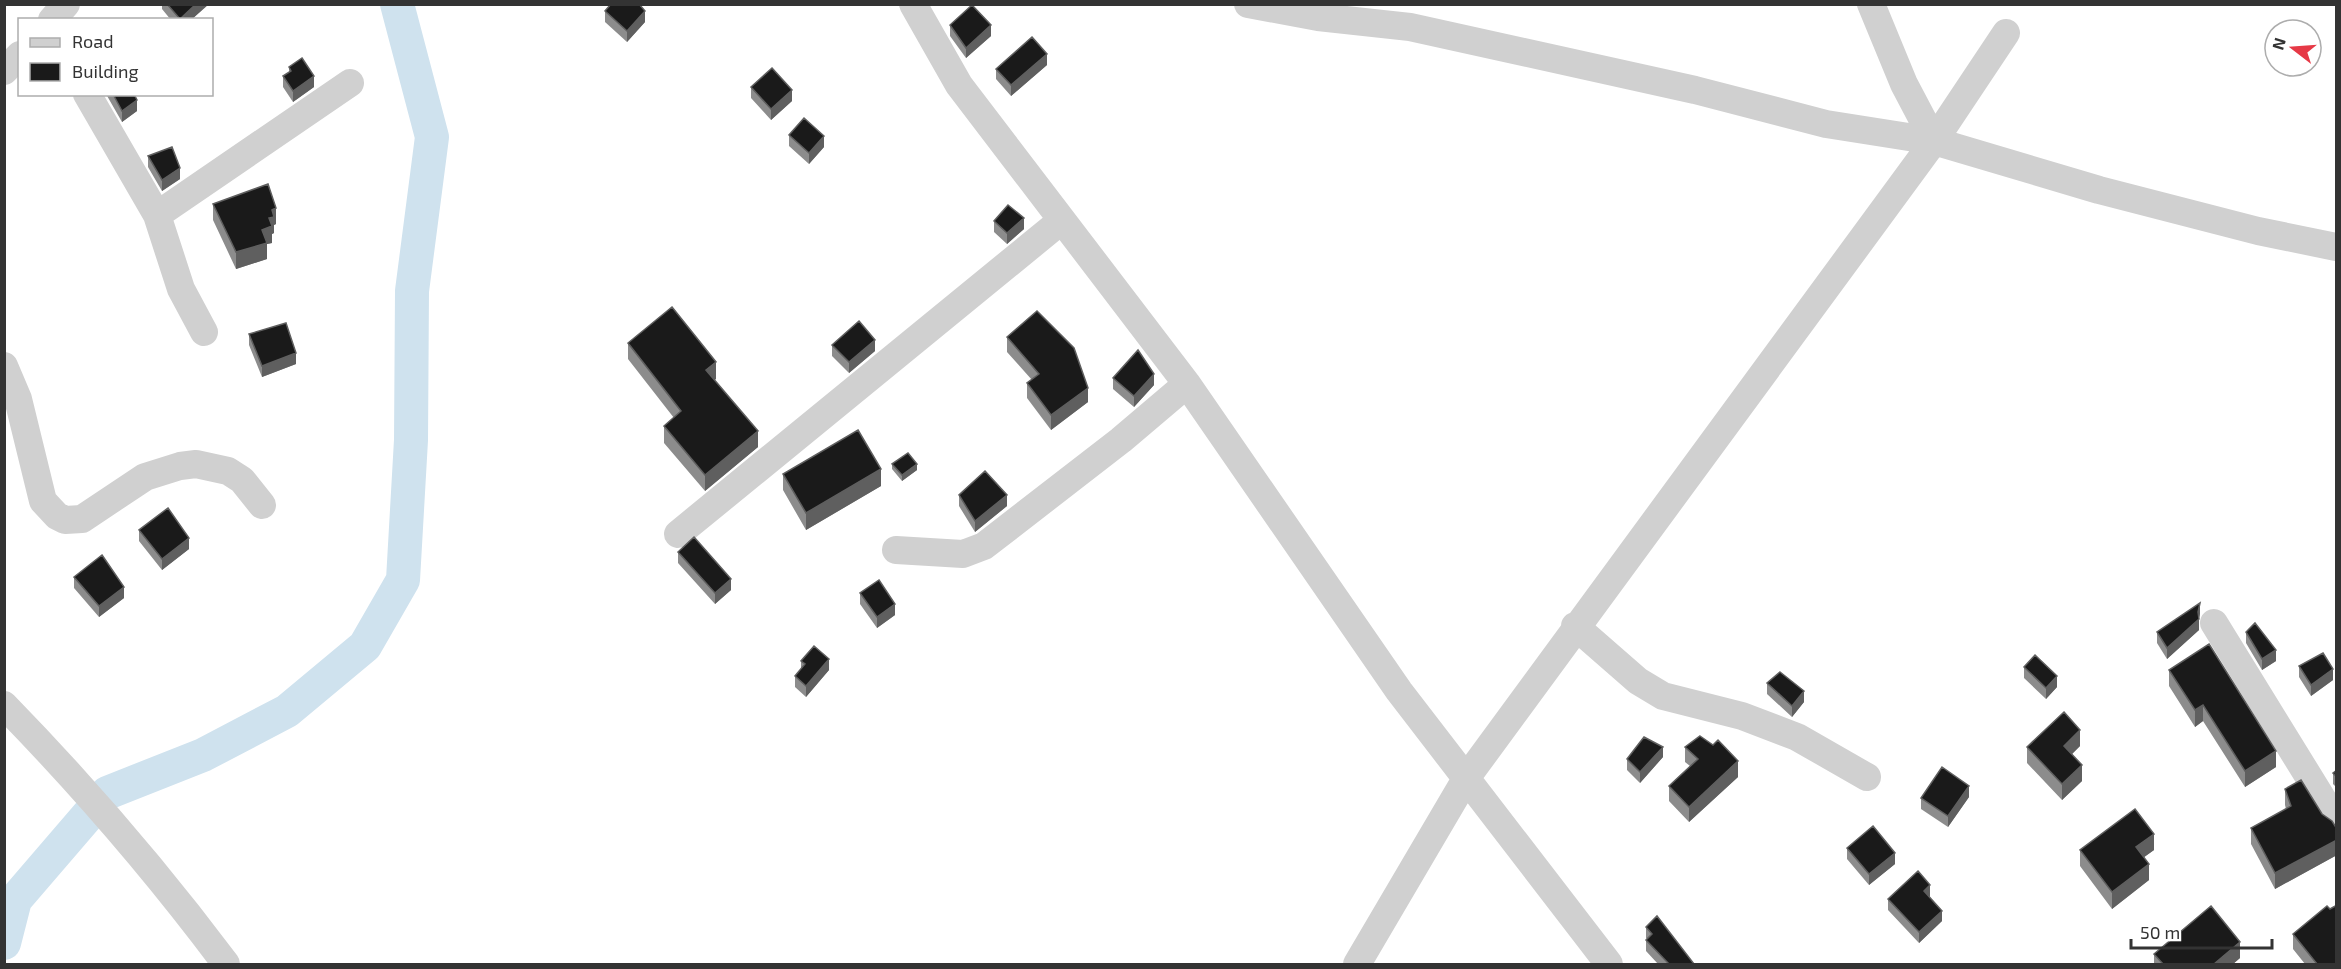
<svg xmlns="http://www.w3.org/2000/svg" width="2341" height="969" viewBox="0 0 2341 969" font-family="'Exo 2',sans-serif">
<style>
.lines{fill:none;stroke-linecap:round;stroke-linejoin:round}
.river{stroke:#cfe2ee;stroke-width:34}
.minor{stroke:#d0d0d0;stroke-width:28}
.wall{fill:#8c8c8c}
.shaded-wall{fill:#5f5f5f}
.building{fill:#1a1a1a;stroke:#5f5f5f;stroke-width:1.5}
</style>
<rect width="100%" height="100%" fill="#fff"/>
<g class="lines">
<!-- river -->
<path class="river" d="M4 943 15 900 107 793 203 755 287 711 365 646 403 580 411 440 412 291 432 137 397 4"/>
<!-- minor -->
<path class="minor" d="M913 4 959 85 1187 384 1399 691 1609 964
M1248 4 1318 17 1410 27 1695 90 1826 124 1934 141 2099 190 2258 231 2336 247
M1871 4 1904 84 1934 141
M52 20 66 4
M4 71 20 55
M87 94 157 215 181 289 204 332
M157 215 350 83
M4 366 18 399 43 501 57 516 65 520 82 519 145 477 180 466 196 464 228 471 242 480 262 505
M678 534 1062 220
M896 550 963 554 984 546 1121 440 1187 384
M2214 623 2336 821
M1575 626 1638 681 1663 696 1742 716 1797 737 1867 777
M4 705C84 787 158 873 226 964
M1357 964 1467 777 1934 141 2006 33"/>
</g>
<!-- wall -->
<path class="wall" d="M162 4H208L191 20H171L162 9Z
M605 11 645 22 627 42 605 22Z
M950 25 991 36 966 58 950 36Z
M1047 65 1011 96 996 79V69Z
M289 67 314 87 293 102 283 87V76L289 73Z
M751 87 792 101 771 120 751 98Z
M106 94H134L137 111 122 122Z
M789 135 824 147 809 164 789 146Z
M148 156 180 179 162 191 148 167Z
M213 204 276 224 274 225V233L272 234V243L267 244V259L236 269 213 220Z
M994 221 1024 229 1007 244 994 232Z
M249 334 296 364 262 377 249 345Z
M1007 337 1088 402 1051 430 1027 398V383L1032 380 1007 352Z
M628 343 716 379 714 380 758 447 705 491 664 443V426L674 418 628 359Z
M832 345 875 351 849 373 832 356Z
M1113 378 1154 385 1134 407 1113 389Z
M892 464 917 470 902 481 892 469Z
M783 474 881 486 806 530 783 490Z
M959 495 1007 506 975 532 959 506Z
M139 530 189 549 162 570 139 541Z
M678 552 731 590 715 604 678 563Z
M74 577 124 598 99 617 74 588Z
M860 593 895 615 877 628 860 604Z
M2200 614 2199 618V630L2167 659 2157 643V632Z
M2246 632 2276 661 2262 670 2246 643Z
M801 661 829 670 806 697 795 687V676L801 669Z
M2299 666 2333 680 2311 696 2299 677Z
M2024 667 2057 687 2046 699 2024 678Z
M2169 670 2276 767 2245 787 2203 721 2195 727 2169 686Z
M1767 683 1804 702 1792 717 1767 694Z
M2080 746 2072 754 2082 781 2062 800 2027 763V747Z
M1685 747 1738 777 1689 822 1669 801V786L1690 766 1685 762Z
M1663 757 1640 783 1627 770V759Z
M2337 770V788L2333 784V773Z
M2285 789 2322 814 2337 829V855L2275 889 2251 844V828L2286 809 2285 805Z
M1969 797 1948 827 1921 809V798Z
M1847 848 1895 864 1869 885 1847 859Z
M2080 850H2154L2144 857 2149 880 2112 909 2080 866Z
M1930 896 1929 897 1942 921 1919 943 1888 910V899Z
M1646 927 1694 964H1658L1646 951V940L1647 939 1646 938Z
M2293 934 2337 964H2305L2293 949Z
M2154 954 2240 958 2233 964H2154Z"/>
<!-- shaded-wall -->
<path class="shaded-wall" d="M196 4 208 5 191 20H180Z
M645 11V22L627 42V31Z
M991 25V36L966 58V48Z
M1047 54V65L1011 96V85Z
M314 76V87L293 102V91Z
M792 90V101L771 120V109Z
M137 100V111L122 122V111Z
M824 136V147L809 164V153Z
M180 168V179L162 191V180Z
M276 208V224L274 225V233L272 234V243L267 244V259L236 269V252L262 230 269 218 272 210Z
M1024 218V229L1007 244V233Z
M875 340V351L849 373V362Z
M296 353V364L262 377V366Z
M716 362V379L706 386V370Z
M1154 374V385L1134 407V396Z
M1088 388V402L1051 430V415Z
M758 431V447L705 491V475Z
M917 464V470L902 481V475Z
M881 469V486L806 530V513Z
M1007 495V506L975 532V521Z
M189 538V549L162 570V559Z
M731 579V590L715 604V593Z
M124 587V598L99 617V606Z
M2200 603V614L2198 621 2199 619V630L2167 659V648L2198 612Z
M895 604V615L877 628V617Z
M2276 650V661L2262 670V659Z
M829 659V670L806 697V686Z
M2333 669V680L2311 696V685Z
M2057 676V687L2046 699V688Z
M1804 691V702L1792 717V706Z
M2203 705V721L2195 727V710Z
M2080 730V746L2064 762V746Z
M1663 747V757L1640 783V772Z
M2276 751V767L2245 787V771Z
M1738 761V777L1689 822V807Z
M2082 765V781L2062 800V784Z
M1969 786V797L1948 827V816Z
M2154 834V850L2136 863V847Z
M2337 840V855L2275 889V873Z
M1895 853V864L1869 885V874Z
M2149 864V880L2112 909V892Z
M1930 885V896L1924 902V891Z
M1942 911V921L1919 943V932Z
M2240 942V958L2233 964H2214Z"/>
<!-- building -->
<path class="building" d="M167 4H196L180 19Z
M611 4H639L645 11 627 31 605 11Z
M972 5 991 25 966 48 950 25Z
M1032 37 1047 54 1011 85 996 69Z
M302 58 314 76 293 91 283 76 291 71 289 67Z
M772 68 792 90 771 109 751 87Z
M113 94H134L137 100 122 111Z
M804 118 824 136 809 153 789 135Z
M172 147 180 168 162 180 148 156Z
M268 184 276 208 272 210 274 217 269 218 272 226 262 230 267 243 236 252 213 204Z
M1008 205 1024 218 1007 233 994 221Z
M672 307 716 362 706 370 758 431 705 475 664 426 681 411 628 343Z
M1037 311 1074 348 1088 388 1051 415 1027 383 1039 374 1007 337Z
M859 321 875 340 849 362 832 345Z
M286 323 296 353 262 366 249 334Z
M1138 350 1154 374 1134 396 1113 378Z
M858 430 881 469 806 513 783 474Z
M908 453 917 464 902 475 892 464Z
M985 471 1007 495 975 521 959 495Z
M168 508 189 538 162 559 139 530Z
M694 537 731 579 715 593 678 552Z
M102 555 124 587 99 606 74 577Z
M879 580 895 604 877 617 860 593Z
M2200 603 2198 612 2199 619 2167 648 2157 632Z
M2255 623 2276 650 2262 659 2246 632Z
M2209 644 2276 751 2245 771 2203 705 2195 710 2169 670Z
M814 646 829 659 806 686 795 676 805 664 801 661Z
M2323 653 2333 669 2311 685 2299 666Z
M2035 655 2057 676 2046 688 2024 667Z
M1780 672 1804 691 1792 706 1767 683Z
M2064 712 2080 730 2064 746 2082 765 2062 784 2027 747Z
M1700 736 1713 745 1718 740 1738 761 1689 807 1669 786 1698 759 1685 747Z
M1644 737 1663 747 1640 772 1627 759Z
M1942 767 1969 786 1948 816 1921 798Z
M2337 770V777L2333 773Z
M2301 780 2322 814 2332 821 2337 829V840L2275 873 2251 828 2291 806 2285 789Z
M2135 809 2154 834 2136 847 2149 864 2112 892 2080 850Z
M1873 826 1895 853 1869 874 1847 848Z
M1918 871 1930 885 1924 891 1942 911 1919 932 1888 899Z
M2337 905V964H2317L2293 934 2327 906 2330 909Z
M2211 906 2240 942 2214 964H2163L2154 954Z
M1657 916 1694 964H1669L1646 940 1652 934 1646 927Z"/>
<!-- border -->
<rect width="2341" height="969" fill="none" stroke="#333333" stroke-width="12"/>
<!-- legend -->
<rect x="18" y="18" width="195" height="78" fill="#ffffff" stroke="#adadad" stroke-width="1.5"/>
<rect x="30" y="38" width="30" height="9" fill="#d0d0d0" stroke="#adadad" stroke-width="1.5"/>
<text x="72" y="48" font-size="18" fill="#333333">Road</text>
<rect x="30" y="63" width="30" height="18" fill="#1a1a1a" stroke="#adadad" stroke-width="1.5"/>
<text x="72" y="78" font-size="18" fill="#333333">Building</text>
<!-- north arrow -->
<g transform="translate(2293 48) rotate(287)"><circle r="28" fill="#ffffff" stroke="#adadad" stroke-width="1.5"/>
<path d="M0-4.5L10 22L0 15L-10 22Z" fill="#e63946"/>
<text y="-9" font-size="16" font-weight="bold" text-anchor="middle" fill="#333333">N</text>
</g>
<!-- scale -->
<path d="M2131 939v9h141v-9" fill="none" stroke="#333333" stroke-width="3"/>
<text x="2140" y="939" font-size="18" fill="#333333" stroke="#ffffff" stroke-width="4.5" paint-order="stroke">50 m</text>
</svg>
